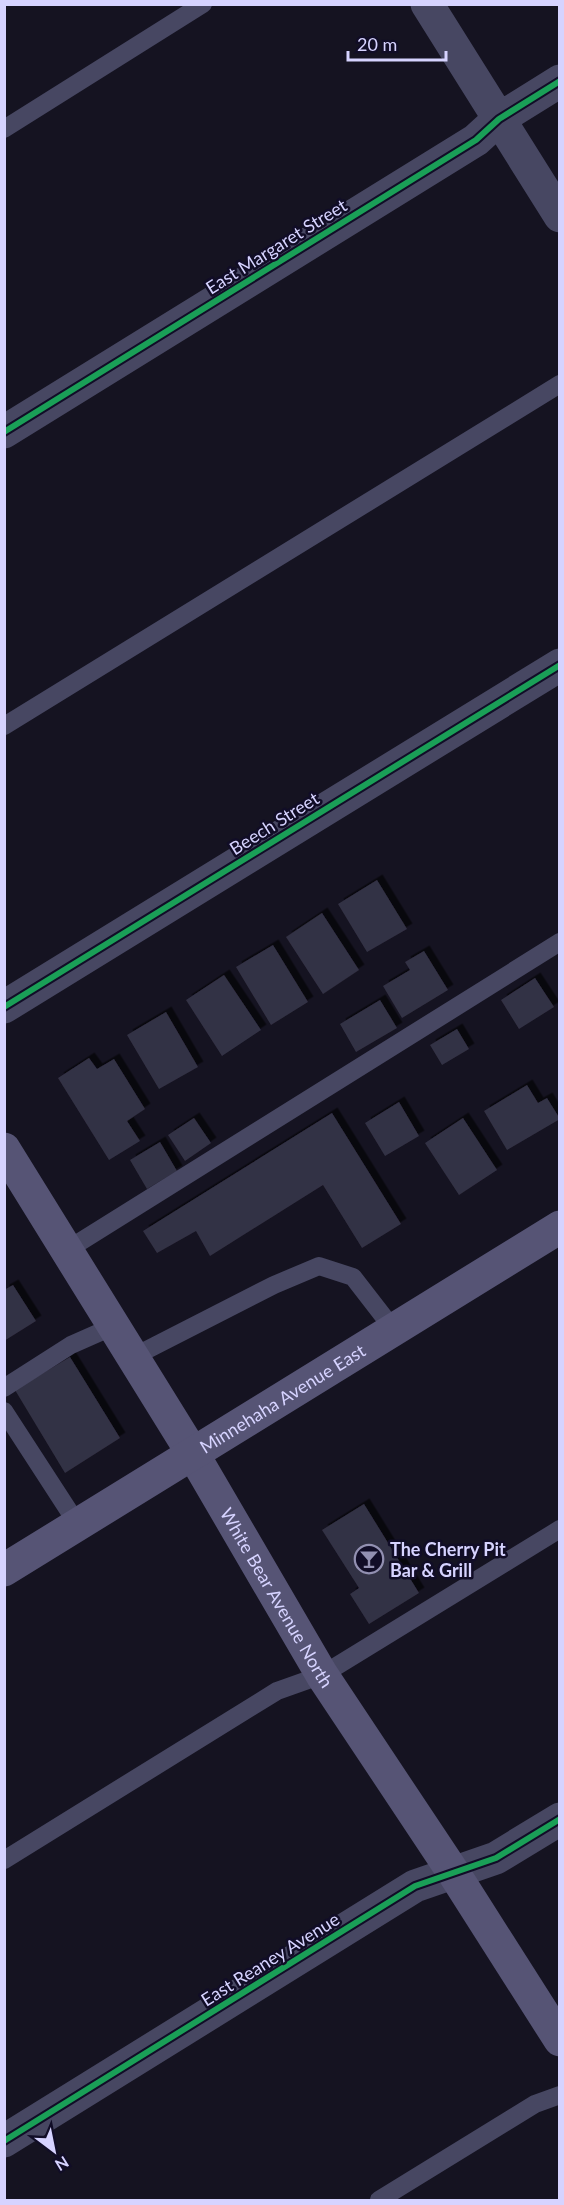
<svg xmlns="http://www.w3.org/2000/svg" width="564" height="2205" viewBox="0 0 564 2205" font-family="Lato,sans-serif">
<style>
.building{fill:#333144;filter:url(#shadow)}
.lines{fill:none;stroke-linecap:round;stroke-linejoin:round}
.service{stroke:#474762;stroke-width:18}
.minor{stroke:#474762;stroke-width:33}
.secondary{stroke:#565475;stroke-width:33}
.cycleway-casing{stroke:#110d27;stroke-width:10}
.cycleway{stroke:#1a9f57;stroke-width:6}
.labels{text-anchor:middle;dominant-baseline:central;stroke-width:5;stroke-linejoin:round;paint-order:stroke}
.street-label{font-size:18px;fill:#d6d3ff;stroke:#110d27}
.poi-label{font-size:18px;font-weight:bold;fill:#d6d3ff;stroke:#110d27;text-anchor:start}
</style>
<defs>
<filter id="shadow"><feDropShadow dx="5.5" dy="-5.5" stdDeviation="0" flood-color="#0009"/></filter>
</defs>
<rect width="100%" height="100%" fill="#151321"/>
<!-- building -->
<path class="building" d="M377 880 407 929 367 952 338 904Z
M322 913 359 970 323 994 286 937Z
M273 945 308 1002 271 1025 236 967Z
M424 951 448 990 402 1018 383 986 410 970 405 962Z
M224 975 261 1030 222 1056 186 1000Z
M535 978 554 1007 519 1029 501 1000Z
M380 1000 397 1028 356 1052 340 1024Z
M166 1012 198 1067 159 1089 127 1035Z
M457 1029 469 1049 442 1065 430 1045Z
M89 1058 97 1069 114 1059 145 1109 127 1121 140 1141 109 1160 58 1078Z
M527 1085 538 1103 547 1098 560 1119 507 1150 484 1111Z
M399 1102 419 1136 385 1156 365 1123Z
M332 1113 401 1224 362 1248 323 1185 210 1256 196 1231 157 1253 143 1231Z
M194 1118 211 1143 185 1161 168 1135Z
M463 1118 497 1170 459 1195 425 1143Z
M160 1142 177 1171 147 1189 130 1160Z
M13 1285 36 1321 4 1341V1290Z
M70 1357 120 1438 65 1473 15 1390Z
M364 1504 419 1593 369 1624 350 1594 359 1588 322 1530Z"/>
<g class="lines">
<!-- service -->
<path class="service" d="M4 129 203 4
M4 726 560 384
M67 1250 560 942
M133 1357 274 1285 319 1266 353 1277 394 1330
M4 1388 71 1345 114 1326
M4 1411 78 1525
M4 1860 277 1691 322 1675 560 1529
M379 2200 535 2104 560 2095"/>
<!-- minor -->
<path class="minor" d="M427 4 560 216
M4 432 476 140 499 119 560 81
M4 1007 560 665
M4 2141 415 1886 496 1858 560 1819"/>
<!-- secondary -->
<g class="secondary">
<path id="s1" d="M4 1149 193 1454 322 1675 455 1875 560 2040"/>
<path id="s2" d="M4 1570 560 1227"/>
</g>
<!-- cycleway casing -->
<g class="cycleway-casing">
<path id="cycleway" d="M4 432 476 140 499 119 560 81
M4 1007 560 665
M4 2141 415 1886 496 1858 560 1819"/>
</g>
<!-- cycleway -->
<use href="#cycleway" class="cycleway"/>
</g>
<!-- icons -->
<defs>
<g id="bar-ring" transform="scale(1.5)"><circle r="9.5" fill="#110d27" stroke="#9290b1" stroke-width="1.5"/><path d="M-6-5H6L.8 .8V4.5H3.5V6h-7V4.5H-.8V.8Z" fill="#9290b1"/></g>
</defs>
<g fill-rule="evenodd">
<use href="#bar-ring" x="369" y="1559"/>
</g>
<g class="labels">
<!-- street labels -->
<g class="street-label">
<text transform="translate(276 246) rotate(-32)">East Margaret Street</text>
<text transform="translate(274 823) rotate(-32)">Beech Street</text>
<text stroke="none"><textPath href="#s2" startOffset="327">Minnehaha Avenue East</textPath></text>
<text stroke="none"><textPath href="#s1" startOffset="525">White Bear Avenue North</textPath></text>
<text transform="translate(270 1959) rotate(-32)">East Reaney Avenue</text>
</g>
<!-- poi labels -->
<g class="poi-label">
<text x="390" y="1549">The Cherry Pit<tspan x="390" dy="21">Bar &amp; Grill</tspan></text>
</g>
</g>
<!-- border -->
<rect width="564" height="2205" fill="none" stroke="#d6d3ff" stroke-width="12"/>
<!-- north arrow -->
<g transform="translate(54 2151) rotate(148)" stroke="#110d27" stroke-width="4.5" paint-order="stroke">
<path d="M0-4.5L10 22L0 15L-10 22Z" fill="#d6d3ff"/>
<text y="-9" font-size="16" font-weight="bold" text-anchor="middle" fill="#d6d3ff">N</text>
</g>
<!-- scale -->
<path d="M348 51v9h98v-9" fill="none" stroke="#d6d3ff" stroke-width="3"/>
<text x="357" y="51" font-size="18" fill="#d6d3ff" stroke="#110d27" stroke-width="4.5" paint-order="stroke">20 m</text>
</svg>
